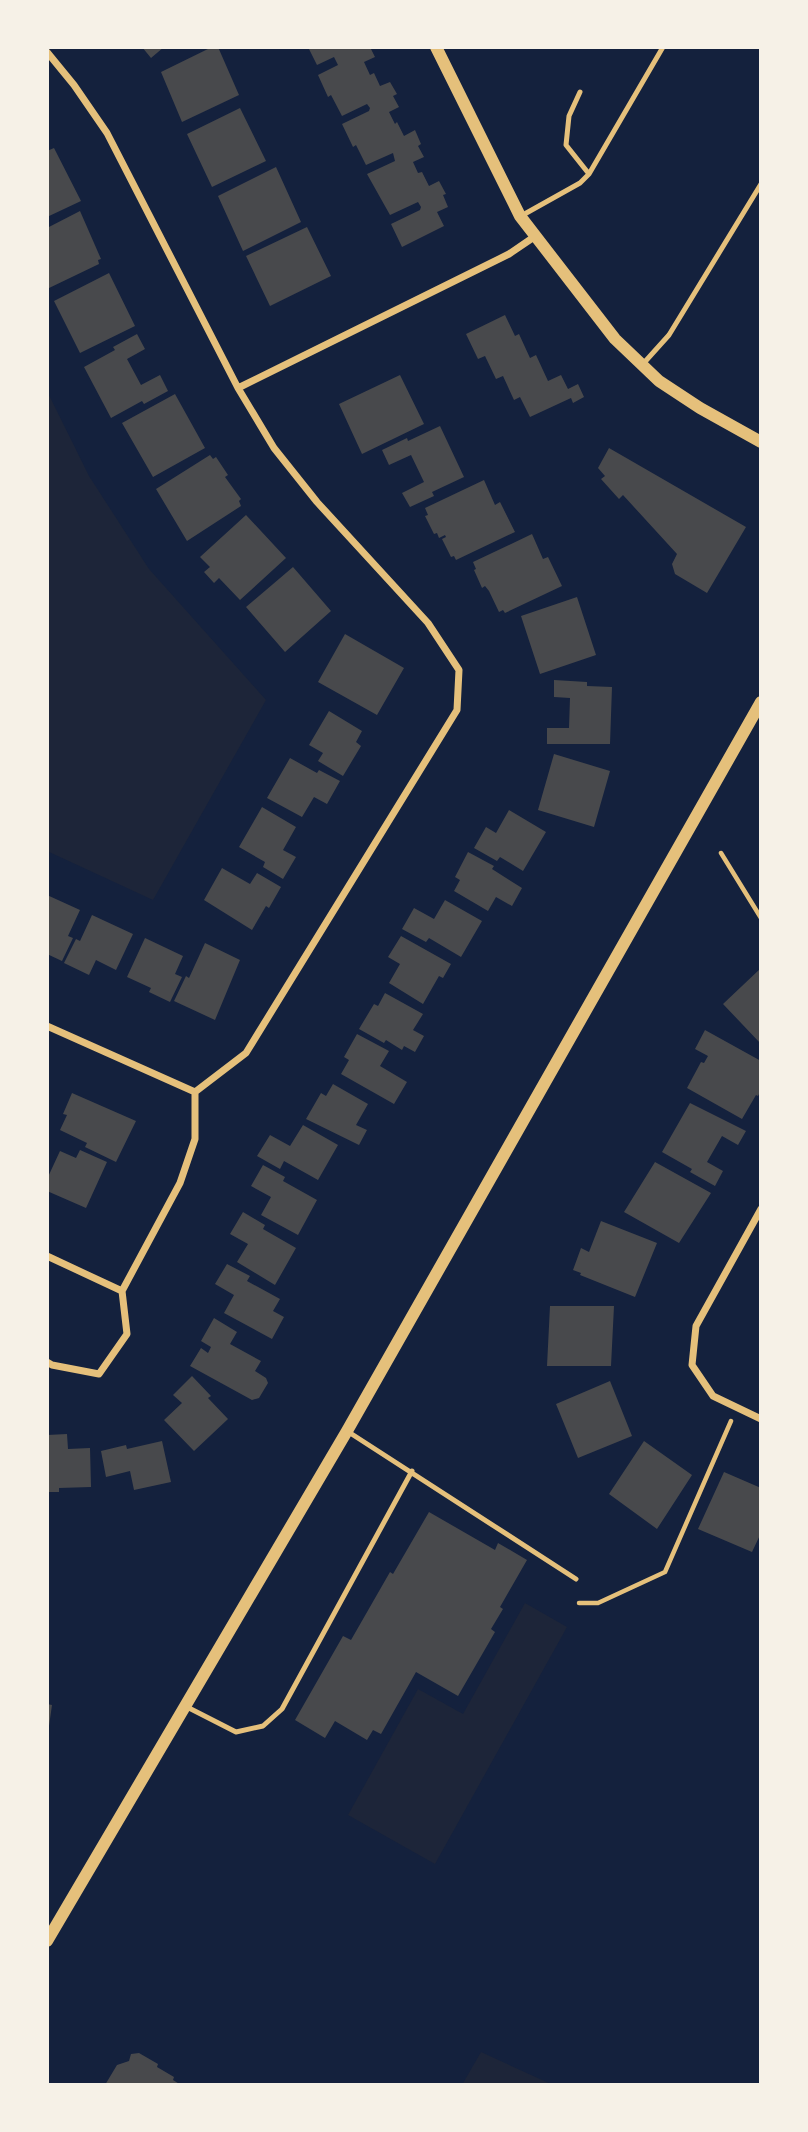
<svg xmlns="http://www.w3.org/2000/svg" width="808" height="2132" viewBox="0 0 808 2132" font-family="Overpass,sans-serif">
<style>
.green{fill:#1d2539}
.building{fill:#48494c}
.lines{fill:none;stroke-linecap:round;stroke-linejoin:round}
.path{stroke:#e5c07b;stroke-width:4.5}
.service{stroke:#e5c07b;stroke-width:5}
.minor{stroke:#e5c07b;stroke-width:7}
.tertiary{stroke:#e5c07b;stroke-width:12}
</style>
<rect width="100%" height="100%" fill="#14213d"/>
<!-- green -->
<path class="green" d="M47 391 89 476 149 569 266 700 153 900 47 851Z
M525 1603 567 1627 435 1864 348 1815 418 1689 463 1714Z
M481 2052 553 2085H462Z"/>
<!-- building -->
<path class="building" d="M142 47H164L151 58Z
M212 47H218L239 95 182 122 161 72Z
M308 47H370L375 57 364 62 370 75 374 73 380 86 390 82 397 94 393 96 399 107 389 112 395 124 397 122 404 136 415 130 421 144 418 146 424 157 413 162 418 173 422 172 429 186 439 181 446 194 443 195 448 207 437 212 444 226 402 247 391 224 420 210 421 207 418 202 390 215 367 174 395 161 393 153 366 165 356 145 353 147 342 124 369 111 370 108 367 104 342 116 331 95 328 97 318 75 338 65 334 57 317 65Z
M240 108 266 161 212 187 187 134Z
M54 148 81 201 47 217V151Z
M276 167 301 222 243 251 218 196Z
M80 211 101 259 98 260 99 264 47 289V228Z
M307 227 331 276 270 306 246 256Z
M109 273 135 326 80 353 54 301Z
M505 315 515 336 519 334 530 358 536 355 548 381 561 375 568 389 578 384 584 397 573 403 571 398 530 417 520 397 514 400 503 376 496 379 485 356 478 359 466 334Z
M137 334 145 349 127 359 141 385 160 375 168 391 144 404 142 401 111 418 84 367 115 350 113 347Z
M400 375 424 424 362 454 339 404Z
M175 394 205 448 153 477 122 423Z
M440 426 464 477 432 492 434 496 410 507 402 493 424 482 411 455 389 465 382 450 407 438 408 441Z
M609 448 746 527 707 593 675 574 672 564 677 554 623 495 619 499 601 479 605 476 598 468Z
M210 455 213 459 216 457 228 475 225 477 241 499 239 501 241 506 187 541 156 489Z
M484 480 495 505 500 502 515 532 456 560 454 556 451 557 442 539 446 537 445 535 439 538 437 533 434 534 425 516 428 515 425 508Z
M246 515 286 558 240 600 219 578 214 583 204 572 210 567 200 557Z
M532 534 543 559 548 557 562 586 505 613 503 610 499 612 489 591 485 586 482 588 474 570 476 569 473 562Z
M293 567 331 611 285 652 246 607Z
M577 597 596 655 540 674 521 616Z
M345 634 404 668 377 715 318 682Z
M554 680 587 682V686L612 687 610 744H547V728H569L570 698 554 697Z
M329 711 362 731 356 742 361 746 343 776 318 761 323 753 309 745Z
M554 754 610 771 594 827 538 810Z
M290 758 317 773 319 770 340 781 327 804 314 797 302 817 267 798Z
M262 807 296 827 283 850 296 857 283 879 263 867 265 862 239 847Z
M509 810 546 832 523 871 500 857 497 861 474 848 486 827 496 833Z
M468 852 494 866 492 869 522 888 512 906 496 897 488 911 454 891 460 880 455 877Z
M222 868 250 884 257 873 281 887 269 908 266 906 252 930 204 900Z
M47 895 80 910 68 936 73 938 62 961 47 954Z
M445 900 482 921 461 957 429 938 426 942 402 929 414 908 434 919Z
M92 915 133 934 116 970 96 960 89 975 64 963 76 939 80 941Z
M401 936 451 964 443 978 439 976 423 1004 389 983 400 964 388 957Z
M145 938 183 956 175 974 182 977 170 1002 149 992 151 988 127 977Z
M205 943 240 960 215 1020 174 1001 186 976 189 978Z
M761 968V1044L723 1004Z
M385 993 423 1014 413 1030 424 1036 415 1052 404 1046 402 1050 386 1040 384 1043 359 1029 374 1004 378 1006Z
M705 1030 761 1061V1090L758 1096 756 1095 742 1119 687 1088 701 1062 704 1063 708 1056 695 1049Z
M357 1034 389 1051 380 1066 407 1082 394 1104 341 1074 349 1060 344 1057Z
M333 1084 368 1104 356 1125 367 1130 359 1145 306 1119 321 1093 326 1096Z
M72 1093 136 1121 116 1162 85 1147 87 1143 60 1130 67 1115 63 1114Z
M690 1103 746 1131 738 1145 722 1136 707 1162 723 1171 715 1186 690 1172 692 1169 662 1152Z
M303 1125 338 1145 318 1180 284 1161 280 1169 257 1156 270 1135 290 1146Z
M80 1150 107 1162 86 1208 47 1191V1179L60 1151 76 1158Z
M655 1162 711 1193 679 1243 624 1212Z
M263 1165 285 1177 283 1181 317 1200 298 1235 261 1215 271 1197 251 1186Z
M243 1212 265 1225 263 1229 296 1248 275 1285 237 1262 248 1244 230 1234Z
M601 1221 657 1243 635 1297 580 1275 581 1273 573 1270 581 1248 589 1252Z
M227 1264 250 1276 247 1281 280 1299 273 1311 284 1317 272 1339 224 1313 234 1295 215 1284Z
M550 1306H614L611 1366H547Z
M214 1318 237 1332 230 1344 261 1361 255 1371 266 1378 268 1383 259 1398 252 1400 190 1366 201 1348 208 1353 211 1347 201 1341Z
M192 1376 211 1396 208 1398 228 1419 194 1451 164 1420 182 1403 173 1395Z
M610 1381 632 1436 578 1458 556 1404Z
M67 1434 68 1449 90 1448 91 1487 59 1488V1492H47V1435Z
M162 1441 171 1482 134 1490 130 1471 106 1477 101 1451 126 1445 127 1449Z
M644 1441 692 1475 657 1529 609 1494Z
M724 1472 761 1488V1533L752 1552 698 1529Z
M429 1512 495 1550 498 1543 527 1560 500 1607 503 1609 491 1629 495 1632 458 1696 416 1672 381 1734 373 1730 367 1740 335 1721 325 1738 295 1720 343 1636 351 1640 390 1572 393 1574Z
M47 1704 52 1705 49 1726H47Z
M139 2053 158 2064 157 2067 174 2077 173 2080 181 2085H105L117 2065 129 2061 131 2054Z"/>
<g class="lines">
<!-- path -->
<path class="path" d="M721 853 761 918
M579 1603H598L665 1572 731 1421"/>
<!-- service -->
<path class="service" d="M580 92 569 116 566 145 589 174
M521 216 580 183 589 174 663 47
M642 365 669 335 761 184
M347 1431 576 1579
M185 1706 236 1732 263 1726 282 1709 412 1471"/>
<!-- minor -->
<path class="minor" d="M47 52 74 85 107 133 238 388 274 448 317 502 428 623 459 670 457 710 246 1053 195 1092 47 1026
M238 388 509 254 534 237
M761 1209 696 1326 692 1365 713 1396 761 1419
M47 1256 122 1291
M47 1362 52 1365 99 1374 127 1334 122 1291 180 1183 195 1139V1092"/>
<!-- tertiary -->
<path class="tertiary" d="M436 47 520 216 615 339 659 381 700 408 761 442
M47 1941 347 1431 761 702"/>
</g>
<!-- border -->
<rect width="808" height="2132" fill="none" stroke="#f6f1e7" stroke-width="98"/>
</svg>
